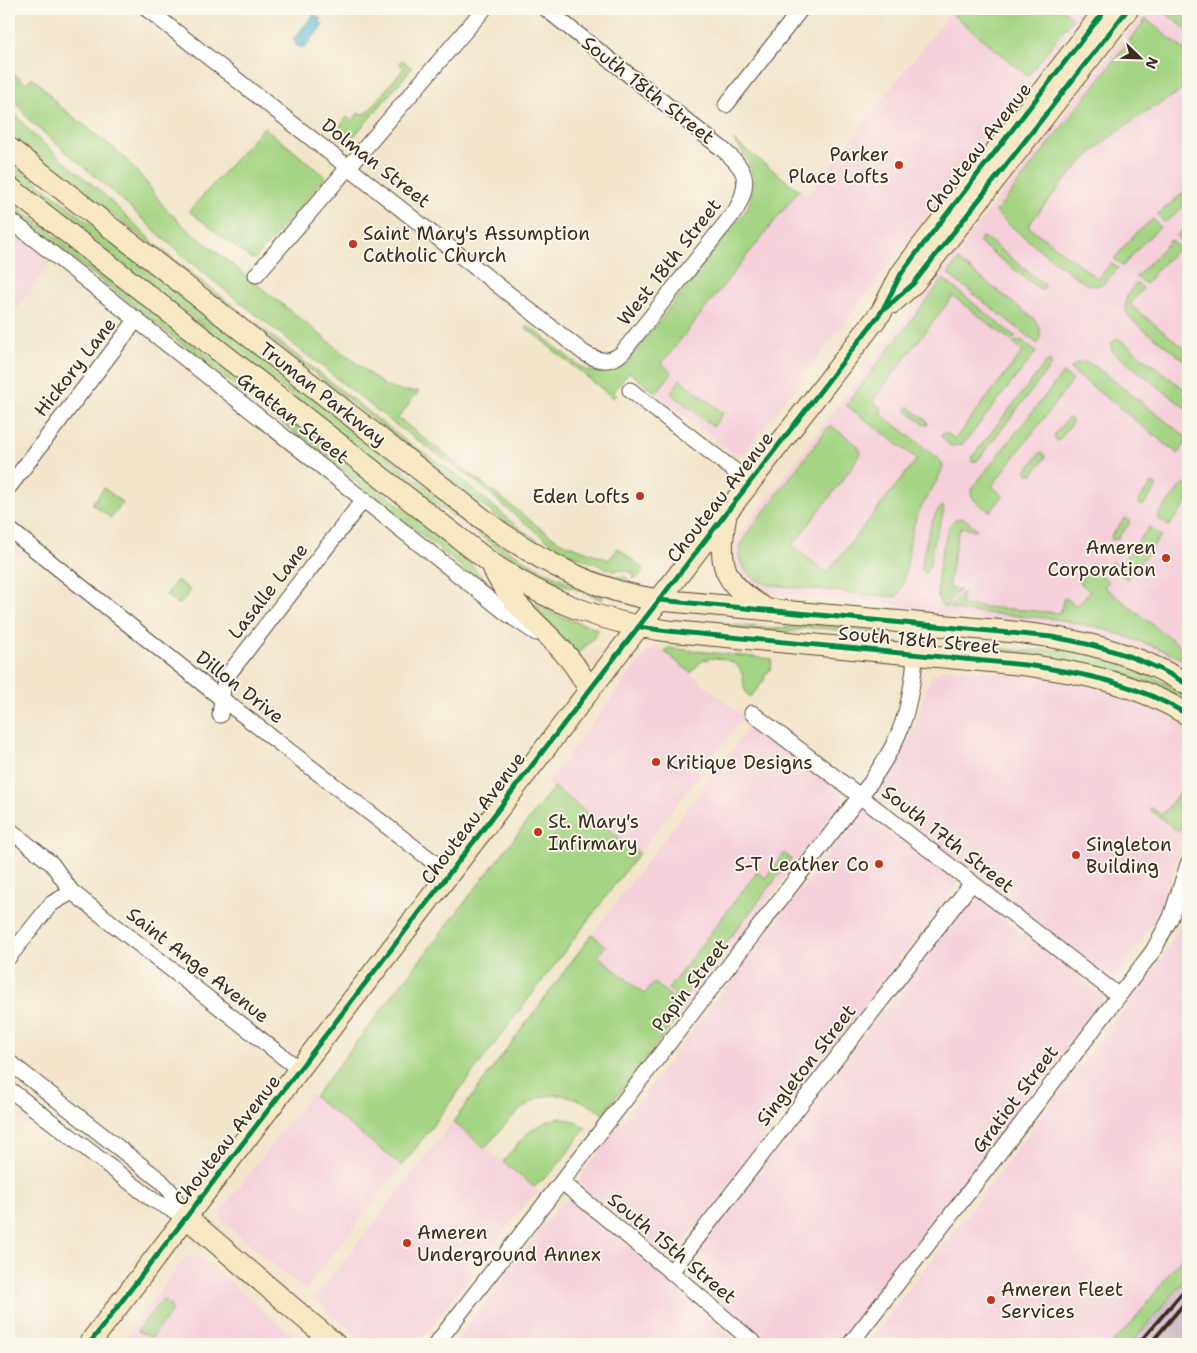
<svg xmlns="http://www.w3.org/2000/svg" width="1197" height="1353" viewBox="0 0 1197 1353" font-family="'Shantell Sans',sans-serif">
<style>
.built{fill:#f5cfda}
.industrial{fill:#d1bdcb}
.green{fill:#a4d483;stroke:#707f50}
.water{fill:#5ab6d8;stroke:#4a707b}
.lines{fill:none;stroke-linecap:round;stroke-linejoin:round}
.street-casing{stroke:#564638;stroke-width:17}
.secondary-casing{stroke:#564638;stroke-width:23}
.street{stroke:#fff;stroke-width:15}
.secondary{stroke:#f8e8c3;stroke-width:21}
.rail{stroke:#3b2a1e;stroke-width:4}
.cycleway-casing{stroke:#fbf7ec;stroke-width:8}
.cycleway{stroke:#00873e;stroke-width:5}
.poi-dot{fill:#c8321e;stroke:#fbf7ec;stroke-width:2}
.labels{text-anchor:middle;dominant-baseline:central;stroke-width:4;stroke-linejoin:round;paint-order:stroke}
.street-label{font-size:19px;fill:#3b2a1e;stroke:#fbf7ec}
.poi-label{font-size:19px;fill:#3b2a1e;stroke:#fbf7ec;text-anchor:start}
</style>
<rect width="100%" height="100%" fill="#fbf7ec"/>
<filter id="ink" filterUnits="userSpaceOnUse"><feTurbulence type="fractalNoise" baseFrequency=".02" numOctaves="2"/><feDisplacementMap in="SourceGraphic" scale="10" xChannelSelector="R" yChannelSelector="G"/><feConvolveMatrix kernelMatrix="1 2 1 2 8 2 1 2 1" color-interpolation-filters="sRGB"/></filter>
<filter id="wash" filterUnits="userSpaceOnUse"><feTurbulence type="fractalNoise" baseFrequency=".0096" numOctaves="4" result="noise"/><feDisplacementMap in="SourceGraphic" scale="20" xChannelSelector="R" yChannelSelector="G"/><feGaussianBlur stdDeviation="1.12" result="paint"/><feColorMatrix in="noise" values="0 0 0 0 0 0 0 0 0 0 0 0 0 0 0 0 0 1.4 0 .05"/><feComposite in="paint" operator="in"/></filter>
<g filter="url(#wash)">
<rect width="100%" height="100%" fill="#f2e5ca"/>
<!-- built -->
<path class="built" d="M953 9H1087L744 453 734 454 623 367 775 173 807 196Z
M1146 9H1188V674L1100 637 1072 630 954 617 886 603 841 600 768 592 748 586 737 575 732 553 739 535 951 259Z
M9 229 47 259 50 263 9 320Z
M657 646 744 717 639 853 547 783 642 659 649 650Z
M953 668 1060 679 1120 694 1167 714 1188 726V816L1176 865 1164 896 1152 922 1128 961 1118 974 1114 977H1110L1106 974 882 801 880 797 881 792 912 735 924 694 931 678 941 670Z
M752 723 843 794 844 797 843 802 676 1019 584 945Z
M867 812 955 879 957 884 678 1251 670 1255 663 1253 587 1191 581 1186 580 1181 582 1174 859 815Z
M973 897 981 901 1101 994 1104 998 1102 1003 838 1344H770L689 1275 687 1272 689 1263 969 899Z
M1188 907V1249L1132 1323 1111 1344H867L1151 974 1168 949Z
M310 1094 402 1166 305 1290 222 1221 220 1218 221 1211Z
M453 1122 539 1192 526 1203 418 1344H366L314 1299Z
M570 1200 584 1208 740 1344H454L558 1207 564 1202Z
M196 1255 201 1258 303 1344H119L184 1259 188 1256Z"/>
<!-- industrial -->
<path class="industrial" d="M1188 1277V1344H1130Z"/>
<!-- green -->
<path class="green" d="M952 9H1062L1073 18 1028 76 950 12Z
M1161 9H1188V31Z
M1146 19 1188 53V87C1160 103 1133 119 1108 139 1077 164 1052 195 1028 226L1098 279 1111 263 1118 268 1103 284C1097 286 1093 286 1087 284 1076 279 1001 220 996 212Z
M402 60 412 68 350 141 337 130 347 117 352 121 358 113 366 114 404 68 399 63Z
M9 70 26 83 32 77 44 88 56 103 122 155 147 183 163 206 186 228 385 386C397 391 406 392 419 391L398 418 540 528 559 541 609 560 618 548 645 570 636 579 633 578 634 573 617 569 616 572 570 554 543 537 517 517 473 479 393 423 187 260 110 189 30 121 9 93Z
M9 106 31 133 100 191 157 246 407 442 453 472 513 523 541 543 593 569 618 577H626L628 579 627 583 613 580 556 556 504 522 25 146 9 132Z
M264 127 326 177 255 259 250 258 189 211Z
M733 140 799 190 662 363 672 373 656 393 629 372 613 392 616 395 613 398 526 328 528 325 582 368C605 379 617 368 634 353L747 209C758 182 753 162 733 140Z
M9 160 500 544C532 567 566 582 603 597L602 600 536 574 502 552 464 523 404 484 9 174Z
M1188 189V203L1164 223 1158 214Z
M9 200 459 552 512 609 511 611 459 565 338 467 9 208Z
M1153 219 1160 227 1140 246 1123 266 1114 259 1134 235Z
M1188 226V240L1183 244 1176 236Z
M982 237 987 239 1045 285 1043 290H1041L981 244 979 242Z
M1171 240 1179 248 1157 270 1146 284 1136 277Z
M958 260 1034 319C1041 327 1042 334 1038 344L948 274Z
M943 279 1016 337 1010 340 953 296 872 401 881 408V414L939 459 943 466C941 477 922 503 916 518 907 541 909 573 899 594L896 597 770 585C754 582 735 567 740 548 741 542 746 536 749 531L830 425 857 445 861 452 845 477 792 546 827 573 917 459 846 405Z
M1136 283 1143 288 1130 305 1188 351V363L1132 320C1120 306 1126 295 1136 283Z
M1118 338 1188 392V410L1113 352 1111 348V343Z
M1021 340 1036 352 965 442 961 445 951 446 942 438 941 434 946 433 955 439 1023 351 1013 343Z
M1047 361H1050L1051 364 1050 367 977 461 972 462V457Z
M1085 362 1096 367 1186 437 1187 441 1178 454 1070 369 1077 363Z
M1063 373 1073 380 992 486 1003 496 991 511H989L974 500 971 493 973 487Z
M680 379 723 413 713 427 671 393Z
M909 407 927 421 928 425H925L906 410V408Z
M1068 418 1072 420 1071 424 1060 439 1057 441 1055 439 1054 435Z
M1041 452 1045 455V458L1033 474H1028L1027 470Z
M1152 483 1156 485 1155 489 1144 505H1139L1138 501Z
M1183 483 1188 487V501L1169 526 1157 517Z
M104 488 123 503 111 518 92 504Z
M943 506C946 513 935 535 933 544 931 552 932 568 925 573L921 569C924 555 930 512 943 506Z
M960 518 965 519 976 528V530L961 527 957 537 948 588 960 590 949 600 947 607H943C940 603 939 600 938 596 935 582 944 537 950 525 952 521 956 520 960 518Z
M1125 518 1129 520V524L1117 539 1112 540 1111 536Z
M1149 527 1161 536 1127 579 1109 565 1112 561 1119 567Z
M1091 567 1108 581 1104 587 1188 652V664L1178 657 1158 648 1101 628 1054 619 961 611 950 608 953 601 963 592 961 605 1060 613 1064 598 1067 599 1077 606 1090 591 1079 582Z
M177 580 191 591 179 605 166 595Z
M522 597 560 616 597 629 598 633 578 654Z
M707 622 773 629 814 624 885 631V635L818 628H808L785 633 707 626Z
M951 644 1024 651 1069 649 1140 670 1188 695V704C1169 693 1150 683 1129 676 1072 656 1010 654 950 649Z
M668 648 772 659 771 668 764 677 765 679 752 695 749 697C740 684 746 682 741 671 736 659 713 655 702 661 698 664 695 669 691 673L665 652Z
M1188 782V804L1179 832 1149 809 1152 808 1162 815Z
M554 787 639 853 402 1166 314 1097Z
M784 853 791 859 682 1000 668 989 757 872 765 878Z
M592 934 605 946 598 956 644 994 654 983 680 1003 671 1015 676 1019 603 1114C547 1073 522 1104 485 1148L453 1122Z
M562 1118 575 1121 586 1128 554 1170 534 1187 503 1162C521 1140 532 1122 562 1118Z
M1188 1249V1277L1130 1344H1111L1132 1323Z
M163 1298 170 1305 172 1311 153 1336 150 1337 137 1331Z"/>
<!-- water -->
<path class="water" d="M314 14 321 19 319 22 323 25 304 48 302 46 300 48 295 44 296 42 293 40Z"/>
</g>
<g filter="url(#ink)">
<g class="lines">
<!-- street casing -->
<g class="street-casing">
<path id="street" d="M147 9 584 353C598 361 609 364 622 353L736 210C752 180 746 169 721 148L546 9
M726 105 801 9
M9 219 509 615 536 633
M256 275 484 9
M630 390 749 482
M9 487 137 319
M9 529 222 699 449 874
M752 713 1119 996
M220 715 223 689 227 676 364 499
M9 829 52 864 72 892 300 1070
M9 957 51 904 72 892
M9 1062 161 1181 171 1192 186 1217
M9 1089 153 1200 186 1217
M562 1182 671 1272 755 1344
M671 1272 972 883
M436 1344 871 782C880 767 891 752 898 735 913 700 915 661 918 624
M850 1344 993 1161 1153 951 1171 917 1188 864"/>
</g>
<!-- secondary casing -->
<g class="secondary-casing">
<path id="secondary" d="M9 148 497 530C546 564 599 592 659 600 744 608 830 615 915 623 1008 632 1107 633 1188 685
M9 187 491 563C546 601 601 622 668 631L1026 665C1083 673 1139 684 1188 715
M892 303 914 283 1128 9
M726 514C718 563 720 581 764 608
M494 570C516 617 569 642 589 691
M186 1217 335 1344
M89 1344 589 691 882 311 901 274 915 255 1106 9"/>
</g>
<!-- street -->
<use href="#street" class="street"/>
<!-- secondary -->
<use href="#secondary" class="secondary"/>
<!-- rail -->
<path class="rail" d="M1138 1344 1188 1286
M1150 1344 1188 1299"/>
<!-- cycleway casing -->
<g class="cycleway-casing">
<path id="cycleway" d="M886 308 914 283 1128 9
M659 600 1052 637C1100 645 1147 658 1188 685
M639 627 668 631 1026 665C1083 673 1139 684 1188 715
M89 1344 589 691 882 311 901 274 915 255 1106 9"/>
</g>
<!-- cycleway -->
<use href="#cycleway" class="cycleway"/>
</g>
</g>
<!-- markers -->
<g class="poi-dot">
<circle cx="899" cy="165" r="5"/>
<circle cx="353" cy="244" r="5"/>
<circle cx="640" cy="496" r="5"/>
<circle cx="1166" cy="558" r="5"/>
<circle cx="656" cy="762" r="5"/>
<circle cx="538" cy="832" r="5"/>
<circle cx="1076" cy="855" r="5"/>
<circle cx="879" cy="864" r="5"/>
<circle cx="407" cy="1243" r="5"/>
<circle cx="991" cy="1300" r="5"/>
</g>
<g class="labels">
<!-- street labels -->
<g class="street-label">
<text transform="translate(648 90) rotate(38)">South 18th Street</text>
<text transform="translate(978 148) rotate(-52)">Chouteau Avenue</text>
<text transform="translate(376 163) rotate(38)">Dolman Street</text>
<text transform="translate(669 262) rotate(-52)">West 18th Street</text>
<text transform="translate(75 367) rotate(-52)">Hickory Lane</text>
<text transform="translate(323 394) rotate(38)">Truman Parkway</text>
<text transform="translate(293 418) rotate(38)">Grattan Street</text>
<text transform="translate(720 497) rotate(-52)">Chouteau Avenue</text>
<text transform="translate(268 591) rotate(-52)">Lasalle Lane</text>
<text transform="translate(919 640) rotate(5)">South 18th Street</text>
<text transform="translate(240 687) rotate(38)">Dillon Drive</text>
<text transform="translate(473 818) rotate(-53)">Chouteau Avenue</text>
<text transform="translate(948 839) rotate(38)">South 17th Street</text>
<text transform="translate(198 965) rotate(38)">Saint Ange Avenue</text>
<text transform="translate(690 985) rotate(-52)">Papin Street</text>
<text transform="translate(806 1065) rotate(-52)">Singleton Street</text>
<text transform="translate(1015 1099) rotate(-53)">Gratiot Street</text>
<text transform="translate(227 1140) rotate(-52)">Chouteau Avenue</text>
<text transform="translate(672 1248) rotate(40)">South 15th Street</text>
</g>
<!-- poi labels -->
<g class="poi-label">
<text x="889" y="154" text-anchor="end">Parker<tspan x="889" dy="22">Place Lofts</tspan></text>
<text x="363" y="233">Saint Mary's Assumption<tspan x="363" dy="22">Catholic Church</tspan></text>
<text x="630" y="496" text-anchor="end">Eden Lofts</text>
<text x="1156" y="547" text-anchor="end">Ameren<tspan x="1156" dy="22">Corporation</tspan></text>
<text x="666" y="762">Kritique Designs</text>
<text x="548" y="821">St. Mary's<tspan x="548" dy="22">Infirmary</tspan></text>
<text x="1086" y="844">Singleton<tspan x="1086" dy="22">Building</tspan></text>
<text x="869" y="864" text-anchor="end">S-T Leather Co</text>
<text x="417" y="1232">Ameren<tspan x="417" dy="22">Underground Annex</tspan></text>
<text x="1001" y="1289">Ameren Fleet<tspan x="1001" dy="22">Services</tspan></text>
</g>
</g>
<!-- margin -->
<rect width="1197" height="1353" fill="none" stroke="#fbf7ec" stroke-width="30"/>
<!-- north arrow -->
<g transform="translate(1140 58) rotate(113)" stroke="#fbf7ec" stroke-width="4" paint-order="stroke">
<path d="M0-4L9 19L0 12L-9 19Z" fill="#3b2a1e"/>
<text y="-8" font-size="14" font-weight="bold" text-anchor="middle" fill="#3b2a1e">N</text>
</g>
</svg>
